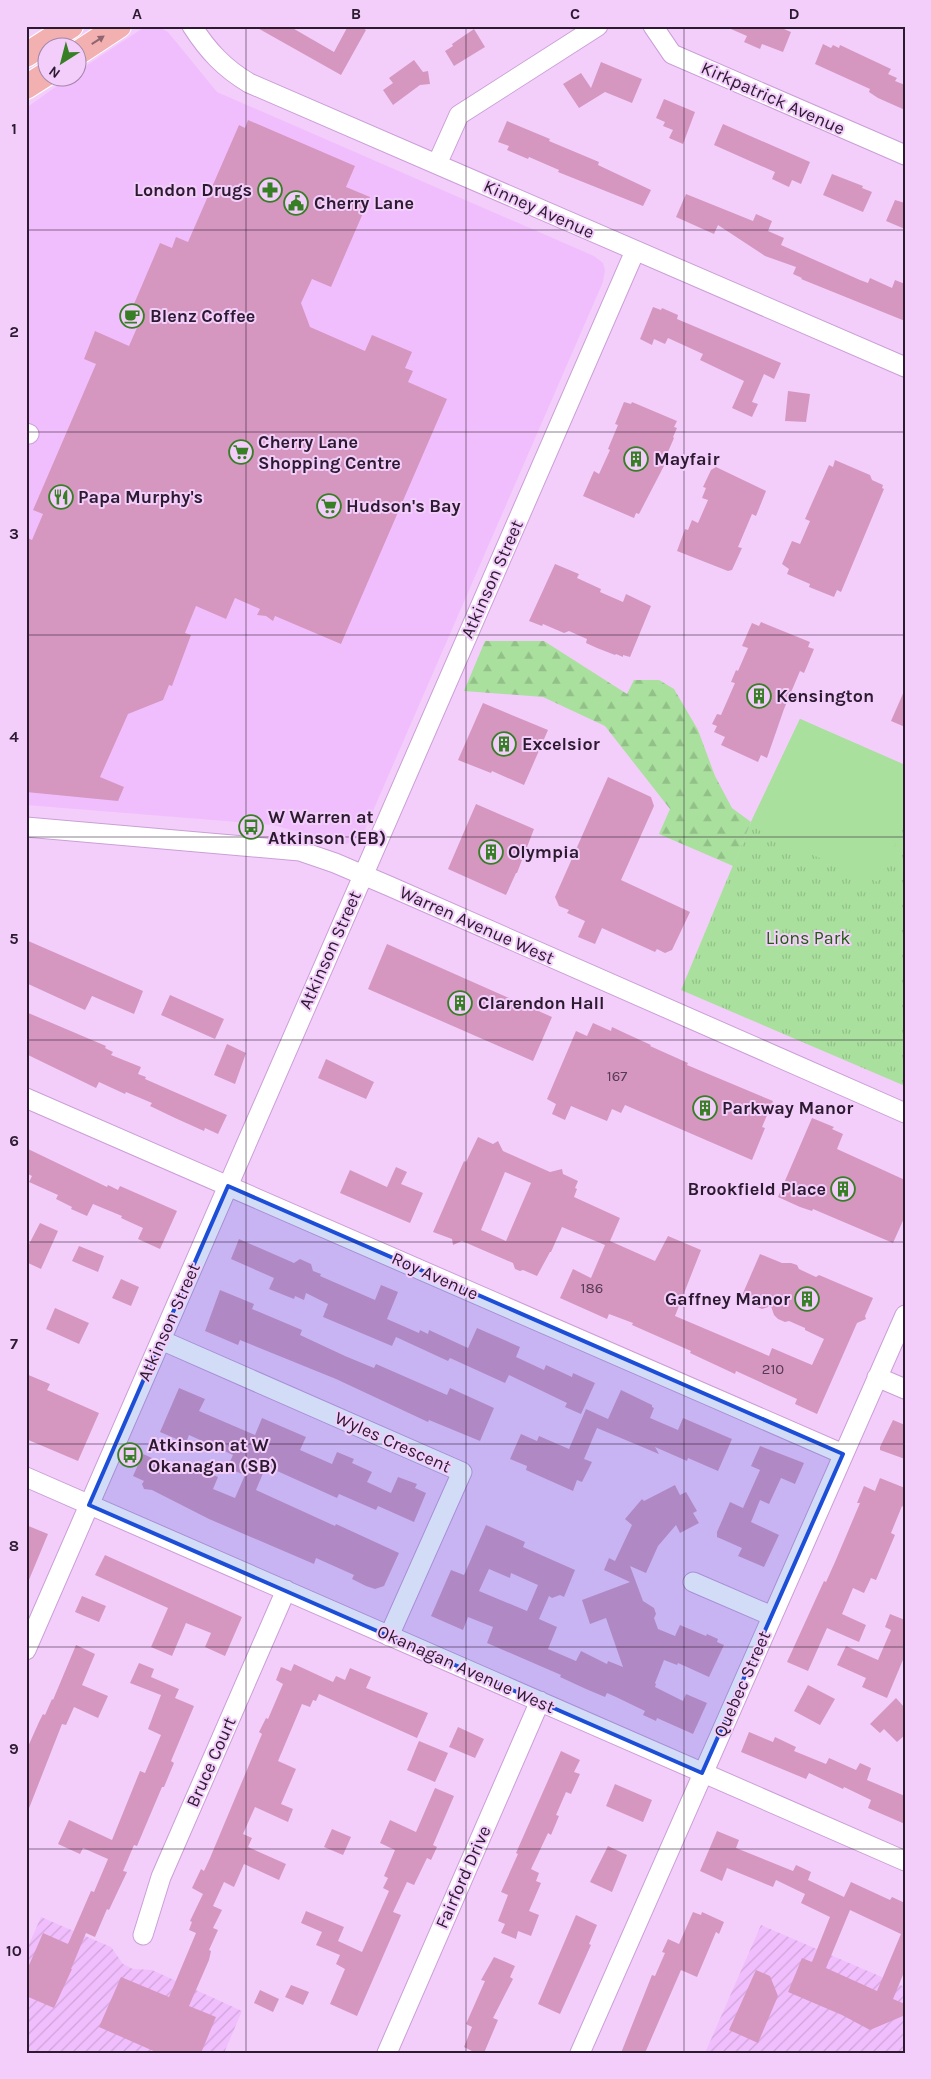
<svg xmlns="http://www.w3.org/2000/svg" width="931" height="2079" viewBox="0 0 931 2079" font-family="Karla,sans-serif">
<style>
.built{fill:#f1befd}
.industrial{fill:url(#industrial-furrows)}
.grass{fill:url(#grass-tufts)}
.forest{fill:url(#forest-firs)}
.pitch{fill:#a9e09d}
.building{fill:#d597bf;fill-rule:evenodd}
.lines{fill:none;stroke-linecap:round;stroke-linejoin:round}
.minor-casing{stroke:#cb9fd6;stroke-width:21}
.major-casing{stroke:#fff;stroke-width:26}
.minor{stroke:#fff;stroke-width:19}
.major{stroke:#f2b0b1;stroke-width:24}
.oneway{fill:#8f6570}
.marked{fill:#1d4ed8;fill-opacity:0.2;stroke:#1d4ed8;stroke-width:4;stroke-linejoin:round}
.grid{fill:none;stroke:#2c1a30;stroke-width:1;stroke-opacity:0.55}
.labels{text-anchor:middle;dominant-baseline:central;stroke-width:4;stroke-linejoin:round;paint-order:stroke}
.number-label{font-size:15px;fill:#563954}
.street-label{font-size:18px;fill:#2c1a30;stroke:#f3cefb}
.poi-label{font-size:18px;font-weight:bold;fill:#2c1a30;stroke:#f3cefb;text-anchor:start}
.park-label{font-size:18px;fill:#1f5c0e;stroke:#f3cefb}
.neatline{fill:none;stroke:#2c1a30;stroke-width:2}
.grid-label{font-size:16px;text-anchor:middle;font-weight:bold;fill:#2c1a30}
</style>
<defs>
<pattern id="industrial-furrows" width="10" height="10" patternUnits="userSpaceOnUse" patternTransform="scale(1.25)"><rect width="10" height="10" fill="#f1befd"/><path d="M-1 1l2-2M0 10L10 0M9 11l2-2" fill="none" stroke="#cfa3d9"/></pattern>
<pattern id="grass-tufts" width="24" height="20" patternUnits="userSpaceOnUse" patternTransform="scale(1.25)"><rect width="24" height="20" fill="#a9e09d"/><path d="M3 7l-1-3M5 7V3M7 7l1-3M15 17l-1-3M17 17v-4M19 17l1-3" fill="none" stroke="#92c088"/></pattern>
<pattern id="forest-firs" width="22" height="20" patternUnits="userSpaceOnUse" patternTransform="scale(1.25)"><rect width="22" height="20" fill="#a9e09d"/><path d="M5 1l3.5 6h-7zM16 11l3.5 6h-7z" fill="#92c088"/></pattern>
</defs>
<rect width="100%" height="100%" fill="#f3cefb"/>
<!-- built -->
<path class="built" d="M146 26H157L168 32 217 92 594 256 603 263 605 270 603 282 363 834 345 845 273 825 26 805V108L68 78H78V71Z"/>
<!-- industrial -->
<path class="industrial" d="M41 1917 111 1947 123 1964 133 1969 152 1970 242 2011 224 2053H26V1951Z
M761 1925 905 1987V2053H705Z"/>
<!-- grass -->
<path class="grass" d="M800 719 905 765V1086L681 990 751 822Z"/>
<!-- forest -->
<path class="forest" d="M485 641H544L627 694 634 680H659L674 689 698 730 715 776 732 808 751 822 733 866 659 834 670 809 605 726 543 697 464 691Z"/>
<!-- pitch -->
<path class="pitch" d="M800 719 905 765V823L878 882 764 835 751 822Z"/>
<!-- building -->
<path class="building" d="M254 26H289L334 52 348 26H359L366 30 341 75Z
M724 26H777L791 32 783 52 762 44 760 49 744 42 747 36Z
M474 29 485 47 454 66 445 51 453 46 452 44Z
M823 44 831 48 833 45 839 48 840 45 891 69 888 74 897 78 895 81 905 85V110L878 98 869 92 870 89 815 64Z
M414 60 423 72 428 71 430 84 420 85 393 105 383 90 393 83 389 78Z
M601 62 642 79 632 103 605 92 579 108 563 84 581 73 591 88Z
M664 99 695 112 683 144 669 138 673 130 663 126 665 122 656 118Z
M248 120 355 166 346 187 370 197 331 287 312 279 301 303 310 327 365 351 372 335 412 352 405 368 413 371 408 382 447 399 341 644 275 616 273 621 266 616 257 615 260 609 235 598 226 619 196 606 185 633 191 635 172 686 169 685 163 700 128 714 100 777 124 787 118 801 26 792V537L32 540 43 514 33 510 96 364 84 359 95 331 129 346 139 323 128 318 160 243 172 248 176 237 188 242 239 125 245 128Z
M507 121 550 139 549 141 599 162 598 165 651 190 643 206 558 172 559 170 529 157 528 159 507 150 509 146 498 142Z
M723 124 810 162 801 184 792 180 789 187 772 179 775 172 714 145Z
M832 174 863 186 862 188 872 192 863 212 823 195Z
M686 194 753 221 756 214 772 221 768 231 784 238 781 245 860 280 868 283 870 278 892 288 895 280 905 284V321L801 279 802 278 793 274 796 267 765 256 718 225 714 234 676 217Z
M895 200 905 203V229L886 221Z
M653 307 661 310 662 308 678 315 677 319 781 363 774 379 764 374 752 402 758 404 752 417 732 408 744 381 700 360 703 354 668 338 665 344 654 339 652 345 640 339Z
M788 391 810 394 806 422 785 421Z
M624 402 631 404 632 402 677 421 674 427 677 428 673 437 674 438 664 461 666 462 639 514 636 513 634 518 583 496 594 471 599 474 610 450 608 449 618 425 615 424Z
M835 460 870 475 872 480 883 485 882 488 884 489 841 592 837 590 834 597 809 587 810 584 787 574 789 569 782 564 792 541 800 544 810 521 805 519 812 503 829 465 833 467Z
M716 467 766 491 756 516 752 514 738 547 742 548 732 570 728 571 677 551 685 529 688 530 692 520 698 523 708 500 702 498 706 488 703 487 711 470Z
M555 564 579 574 577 578 601 589 600 592 623 602 626 594 651 606 630 657 623 655V657L616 654 615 655 597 648 586 643 587 639 569 631 564 633 543 624 542 626 529 621Z
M761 622 810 642 808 647 814 649 804 673 800 671 784 709 767 758 761 755 758 762 721 745 725 737 714 732 717 726 712 724 717 714 721 715 735 683 731 682 736 670 738 671 748 648 742 646 752 623 759 626Z
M905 689V727L891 721Z
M483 703 548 730 524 785 492 771 491 773 458 760Z
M608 777 651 797 654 806 621 880 690 912 672 950 665 953 657 949 655 952 602 928 595 944 578 937 585 921 567 913 569 910 559 906 555 897Z
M476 804 534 829 517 873H516L506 895 448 869Z
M26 940 143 991 134 1014 92 996 85 1010 26 983Z
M387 944 552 1017 533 1061 368 989Z
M170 995 224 1019 215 1039 161 1015Z
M26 1012 106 1046 105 1048 113 1052 111 1055 141 1067 138 1074 146 1077 145 1079 227 1115 218 1134 205 1128 204 1131 175 1118 150 1106 152 1103 126 1092 125 1094 99 1082 96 1088 26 1054Z
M593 1023 611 1031 612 1027 627 1034 651 1045 650 1046 688 1063 687 1065 773 1101 762 1127 765 1128 752 1160 625 1105 621 1113 612 1109 607 1121 571 1106 565 1120 552 1114 556 1104 547 1099 576 1031 587 1036Z
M227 1044 246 1053 235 1084 214 1075Z
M326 1059 374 1082 366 1099 318 1078Z
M812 1118 834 1127 832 1129 843 1134 837 1149 905 1180V1216L893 1243 813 1209 812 1211 800 1207 778 1197Z
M478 1137 493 1144 498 1141 503 1151 550 1172 562 1169 563 1174 578 1181 575 1188 577 1189 574 1197 620 1218 610 1241 655 1261 668 1236 701 1250 675 1316 769 1356 772 1348 812 1365 824 1339 805 1330V1328L789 1321 785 1322 778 1319 774 1315 771 1306 762 1309 740 1300 760 1254 782 1263H791L797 1265 799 1269 816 1277 819 1275 873 1298 865 1316 866 1319 857 1323 817 1414 795 1404 797 1399 736 1371 735 1374 690 1353 691 1351 632 1325 633 1323 609 1314 607 1319 560 1298 573 1269 591 1278 605 1245 562 1227 551 1252H550L537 1276 523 1270 520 1271 515 1269 513 1263 462 1241 453 1245 452 1239 433 1232 464 1161 466 1162ZM505 1172 531 1183 506 1241 481 1230Z
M26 1148 107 1187 108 1185 118 1190 120 1186 177 1211 160 1249 138 1239 143 1228 121 1218 122 1216 93 1204 87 1216 71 1209 72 1207 56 1199 58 1195 29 1182 32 1176 26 1173Z
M396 1167 407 1172 401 1184 423 1193 410 1223 340 1193 350 1170 387 1187Z
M40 1223 58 1231 41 1269 26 1262V1250Z
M239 1239 294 1263 300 1259 311 1264 313 1271 321 1274 320 1276 375 1300 381 1285 398 1292 387 1319 419 1333 420 1330 428 1334 429 1330 468 1348 477 1328 520 1347 516 1357 544 1370 546 1365 572 1377 573 1373 595 1383 581 1414 565 1407 567 1403 509 1375 505 1383 450 1358 448 1361 396 1337 392 1346 323 1317 328 1304 306 1293 304 1300 295 1296 294 1299 269 1289 274 1278 231 1259Z
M79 1246 104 1256 98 1272 72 1261Z
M121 1279 139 1287 131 1306 112 1298Z
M220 1290 254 1304 252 1309 302 1330 300 1335 345 1356 374 1368 376 1364 447 1395 450 1388 494 1408 480 1441 429 1420 428 1422 336 1379 240 1340 238 1345 205 1331Z
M55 1308 89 1323 79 1344 46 1329Z
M26 1374 50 1384 47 1390 99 1413 78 1461 26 1439Z
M179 1388 205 1399 199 1411 255 1435 262 1418 306 1437 300 1450 332 1464 337 1452 354 1459 352 1463 372 1472 367 1482 391 1493 398 1477 417 1484 415 1488 426 1493 414 1522 378 1506 376 1510 339 1494 337 1498 266 1466 256 1490 335 1526 336 1524 399 1553 384 1586 375 1589 366 1586 352 1579 354 1575 316 1558 314 1564 209 1519 152 1490 144 1489 142 1484 144 1481 133 1476 143 1454 185 1473 189 1464 218 1477 213 1489 235 1498 245 1475 227 1468 233 1455 189 1435 186 1443 160 1432Z
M621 1390 652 1405V1407L654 1408 650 1418 678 1430 683 1418 732 1439 718 1471 688 1458 687 1461 655 1447 659 1454 597 1428 584 1459 592 1462 582 1482 577 1480 573 1491 526 1470 527 1466 510 1459 521 1434 537 1441 539 1436 569 1449 586 1409 608 1419Z
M893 1420 905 1425V1459L880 1450V1447Z
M760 1446 804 1463 795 1484 781 1478 769 1504 760 1500 751 1522 779 1535 764 1567 738 1556 742 1548 717 1537V1532L730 1502 743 1508 760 1470 751 1466Z
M880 1478 905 1488V1508L902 1506 891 1533 895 1535 876 1580 871 1578 864 1593 853 1588 842 1614 866 1625 859 1642 827 1628 808 1671 787 1662 824 1581 826 1582 835 1562 860 1503H857L864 1486 875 1491Z
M675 1485 680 1495 686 1492 697 1511 693 1513 699 1523 680 1533 676 1525 658 1546 646 1573 630 1566 643 1601 654 1608 656 1614 654 1618 658 1629 675 1636 680 1625 706 1636 707 1634 718 1639 717 1642 724 1645 709 1677 678 1663 677 1665 664 1660 655 1683 656 1684 655 1687 683 1701 686 1694 707 1703 693 1734 657 1718 656 1721 643 1715 645 1711 616 1697 607 1693 605 1697 586 1689 560 1677 561 1675 487 1643 493 1627 468 1617 463 1630 431 1616 451 1570 464 1575 486 1525 525 1542 523 1547 575 1570 564 1597 560 1595 552 1598 549 1596 539 1619 557 1627 548 1649 576 1661 581 1651 607 1664 608 1661 623 1667 606 1618 590 1624 582 1600 630 1582 604 1570 609 1558 615 1561 632 1525 625 1519 642 1499 644 1501ZM489 1569 510 1578 511 1573 538 1585 527 1611 479 1591Z
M26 1525 48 1534 26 1587Z
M105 1555 242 1617 225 1656 205 1647 211 1633 186 1623 172 1656 151 1647 168 1608 95 1575Z
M82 1596 106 1606 99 1622 75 1612Z
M890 1614 905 1620V1655L887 1698 862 1687 866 1678 837 1665 846 1646 878 1660 891 1630 885 1627Z
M76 1645 95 1654 82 1685 108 1696 98 1718 74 1707 66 1725 62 1724 26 1816V1751L39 1722 43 1714 45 1715 52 1699 53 1700Z
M139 1663 154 1669 151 1677 179 1689 175 1698 194 1706 171 1761 174 1763 164 1787H162L137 1846 134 1845 123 1871 127 1872 117 1893 109 1910 107 1909 95 1937 86 1933 71 1969H72L54 2008 26 1996V1972L43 1933 68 1944 91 1891 94 1892 108 1859 83 1848 80 1854 58 1844 69 1820 112 1840 140 1771 145 1773 161 1735 148 1729 161 1695 130 1683Z
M294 1664 333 1682 336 1676 345 1680 350 1668 371 1677 366 1688 428 1713 417 1738 319 1694 316 1701 313 1700 310 1707 302 1704 278 1761 296 1769 281 1804 293 1809 288 1822 255 1807 243 1834 252 1838 248 1847 286 1864 279 1880 244 1864 234 1887 224 1882 213 1906 222 1910 213 1928 218 1930 209 1950 211 1951 209 1960 189 2006 216 2017 201 2053H158L99 2027 121 1977 169 1997 196 1933 189 1930 192 1922 190 1921 203 1894 192 1888 201 1869 204 1871 210 1858 262 1734 259 1732 266 1718 268 1719 283 1684 276 1680 281 1667 291 1671Z
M808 1685 835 1699 820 1725 794 1711Z
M896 1698 905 1708V1735L897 1742 884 1729 880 1733 870 1724Z
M458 1727 484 1739 475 1758 449 1747Z
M749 1732 773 1742 775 1737 796 1747 794 1751 826 1764 829 1758 856 1770 860 1763 871 1768 867 1780 905 1796V1824L868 1808 871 1800 844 1787 843 1789 809 1773 806 1779 741 1752Z
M419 1741 448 1753 435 1782 407 1770Z
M561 1751 580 1760 574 1772 580 1774 571 1794 566 1792 556 1815 559 1816 551 1835 548 1833 531 1869 539 1873 536 1881 541 1883 529 1911 539 1915 531 1936 518 1931 516 1939 501 1933 505 1924 498 1921 508 1895 501 1892 518 1854 516 1853Z
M615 1784 652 1800 643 1822 606 1806Z
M435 1788 454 1796 433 1845 437 1847 431 1860 427 1858 414 1885 407 1882 393 1912 401 1915 357 2016 330 2004 345 1969 336 1964 340 1955 316 1945 322 1932 301 1923 306 1911 344 1927 338 1941 362 1952 389 1891 383 1888 388 1878 384 1876 395 1850 380 1843 390 1820 416 1832Z
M332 1829 351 1837 343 1855 324 1847Z
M717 1831 739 1840 736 1848 793 1871 796 1865 811 1872 808 1880 844 1897 851 1882 890 1900 892 1897 905 1903V1970L893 1999 905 2004 903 2016 870 2030 842 2015 788 1992 802 1958 812 1962 830 1917 801 1903 805 1894 776 1880 773 1887 727 1868 722 1881 700 1871ZM850 1910 901 1934 877 1991 826 1968Z
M608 1846 627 1855 612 1892 590 1882Z
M693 1912 701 1915 702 1912 724 1922 719 1934 716 1932 697 1977 681 1970 645 2053H621L652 1975 655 1976 665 1953 662 1952 668 1939 679 1944Z
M576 1915 597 1925 589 1944 591 1945 560 2014 538 2004Z
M494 1957 515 1966 510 1977 513 1979 493 2018 498 2020 484 2053H476L464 2047 472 2027 466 2024 485 1981 481 1980Z
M756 1970 770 1976 778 1996 758 2043 729 2030Z
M291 1985 309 1992 303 2005 285 1997Z
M260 1990 279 1999 273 2012 254 2003Z"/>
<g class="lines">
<!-- minor casing -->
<g class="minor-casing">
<path id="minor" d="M192 26C208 51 224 68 249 83L905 367
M653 26 672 54 905 155
M437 164 459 115 598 26
M26 433 29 434
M26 827 300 851 335 863 389 886 905 1113
M26 1098 843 1454
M161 1340 462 1472 389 1636
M877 1377 905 1389
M26 1477 905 1861
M693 1582 772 1616
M26 1650 635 251
M143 1935 161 1877 286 1590
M387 2053 540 1701
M580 2053 905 1315"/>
</g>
<!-- major casing -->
<g class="major-casing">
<path id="major" d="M78 53 119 26
M26 55 71 26
M26 87 48 73"/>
</g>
<!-- minor -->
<use href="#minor" class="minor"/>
<!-- major -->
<use href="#major" class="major"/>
</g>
<!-- one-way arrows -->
<defs><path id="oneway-solid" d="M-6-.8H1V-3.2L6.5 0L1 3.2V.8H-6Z" transform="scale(1.25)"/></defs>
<use class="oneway" href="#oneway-solid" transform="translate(98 40) rotate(-33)"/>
<!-- marked area -->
<path class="marked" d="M228 1186 843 1454 702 1773 89 1505Z"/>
<!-- grid -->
<path class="grid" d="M246 26V2053M466 26V2053M684 26V2053M26 230H905M26 432H905M26 635H905M26 837H905M26 1040H905M26 1242H905M26 1444H905M26 1647H905M26 1849H905"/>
<!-- icons -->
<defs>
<g id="pharmacy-ring" transform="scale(1.25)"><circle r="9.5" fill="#f3cefb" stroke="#377f25" stroke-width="1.5"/><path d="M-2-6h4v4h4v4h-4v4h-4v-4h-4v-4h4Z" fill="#377f25"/></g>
<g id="civic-ring" transform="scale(1.25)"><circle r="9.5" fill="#f3cefb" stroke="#377f25" stroke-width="1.5"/><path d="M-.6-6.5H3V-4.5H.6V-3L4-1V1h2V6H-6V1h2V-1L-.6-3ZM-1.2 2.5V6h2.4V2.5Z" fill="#377f25"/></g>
<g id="cafe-ring" transform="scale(1.25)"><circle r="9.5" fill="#f3cefb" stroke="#377f25" stroke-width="1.5"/><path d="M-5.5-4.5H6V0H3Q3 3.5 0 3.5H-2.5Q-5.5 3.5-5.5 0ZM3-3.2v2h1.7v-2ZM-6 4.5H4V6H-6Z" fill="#377f25"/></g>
<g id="supermarket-ring" transform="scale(1.25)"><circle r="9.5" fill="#f3cefb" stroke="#377f25" stroke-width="1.5"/><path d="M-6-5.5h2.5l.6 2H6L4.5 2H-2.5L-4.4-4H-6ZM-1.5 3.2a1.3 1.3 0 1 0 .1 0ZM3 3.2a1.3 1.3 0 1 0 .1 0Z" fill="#377f25"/></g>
<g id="building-ring" transform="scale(1.25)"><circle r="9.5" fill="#f3cefb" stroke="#377f25" stroke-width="1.5"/><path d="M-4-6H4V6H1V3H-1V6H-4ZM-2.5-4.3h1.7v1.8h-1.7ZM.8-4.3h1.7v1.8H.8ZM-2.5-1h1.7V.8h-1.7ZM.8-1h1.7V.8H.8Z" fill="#377f25"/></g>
<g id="restaurant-ring" transform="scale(1.25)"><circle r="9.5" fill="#f3cefb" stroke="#377f25" stroke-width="1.5"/><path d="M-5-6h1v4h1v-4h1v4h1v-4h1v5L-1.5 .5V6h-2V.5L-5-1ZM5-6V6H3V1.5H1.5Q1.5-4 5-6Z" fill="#377f25"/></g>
<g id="bus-ring" transform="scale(1.25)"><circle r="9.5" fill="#f3cefb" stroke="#377f25" stroke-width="1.5"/><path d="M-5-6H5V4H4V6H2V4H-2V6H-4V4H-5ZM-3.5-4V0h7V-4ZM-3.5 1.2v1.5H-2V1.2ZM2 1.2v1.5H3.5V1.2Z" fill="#377f25"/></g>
</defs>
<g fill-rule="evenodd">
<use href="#pharmacy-ring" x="270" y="190"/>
<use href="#civic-ring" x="296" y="203"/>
<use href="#cafe-ring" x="132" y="316"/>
<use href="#supermarket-ring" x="241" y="452"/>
<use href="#building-ring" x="636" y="459"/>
<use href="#restaurant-ring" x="61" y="497"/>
<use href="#supermarket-ring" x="329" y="506"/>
<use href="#building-ring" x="759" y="696"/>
<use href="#building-ring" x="504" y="744"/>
<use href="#bus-ring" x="251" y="827"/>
<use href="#building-ring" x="491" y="852"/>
<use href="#building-ring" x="460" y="1003"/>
<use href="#building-ring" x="705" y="1108"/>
<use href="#building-ring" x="843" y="1189"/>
<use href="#building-ring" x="807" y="1299"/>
<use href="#bus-ring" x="130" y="1455"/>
</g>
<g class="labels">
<!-- number labels -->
<g class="number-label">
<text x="617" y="1076">167</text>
<text x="592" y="1288">186</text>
<text x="773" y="1369">210</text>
</g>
<!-- street labels -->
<g class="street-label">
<text transform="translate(773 98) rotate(24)">Kirkpatrick Avenue</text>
<text transform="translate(539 209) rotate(24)">Kinney Avenue</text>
<text transform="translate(492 579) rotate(-66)">Atkinson Street</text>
<text transform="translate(477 925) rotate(24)">Warren Avenue West</text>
<text transform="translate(330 950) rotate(-66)">Atkinson Street</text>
<text transform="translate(435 1276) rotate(24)">Roy Avenue</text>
<text transform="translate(169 1322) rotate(-66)">Atkinson Street</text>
<text transform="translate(393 1442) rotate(24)">Wyles Crescent</text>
<text transform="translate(466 1669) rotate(24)">Okanagan Avenue West</text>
<text transform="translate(742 1684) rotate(-66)">Quebec Street</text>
<text transform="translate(211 1762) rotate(-66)">Bruce Court</text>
<text transform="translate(463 1877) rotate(-66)">Fairford Drive</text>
</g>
<!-- poi labels -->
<g class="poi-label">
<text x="252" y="190" text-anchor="end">London Drugs</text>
<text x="314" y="203">Cherry Lane</text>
<text x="150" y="316">Blenz Coffee</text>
<text x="258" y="442">Cherry Lane<tspan x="258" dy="21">Shopping Centre</tspan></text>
<text x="654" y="459">Mayfair</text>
<text x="78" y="497">Papa Murphy's</text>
<text x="346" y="506">Hudson's Bay</text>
<text x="776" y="696">Kensington</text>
<text x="522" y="744">Excelsior</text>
<text x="268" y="817">W Warren at<tspan x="268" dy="21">Atkinson (EB)</tspan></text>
<text x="508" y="852">Olympia</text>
<text x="478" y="1003">Clarendon Hall</text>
<text x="722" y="1108">Parkway Manor</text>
<text x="826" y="1189" text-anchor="end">Brookfield Place</text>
<text x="790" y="1299" text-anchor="end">Gaffney Manor</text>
<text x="148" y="1445">Atkinson at W<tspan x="148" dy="21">Okanagan (SB)</tspan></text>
</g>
<!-- park labels -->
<g class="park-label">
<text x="808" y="938">Lions Park</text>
</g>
</g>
<!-- border -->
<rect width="931" height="2079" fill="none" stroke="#f3cefb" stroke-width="55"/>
<!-- north arrow -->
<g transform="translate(62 62) rotate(216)"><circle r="24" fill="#f3cefb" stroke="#a386aa"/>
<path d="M0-4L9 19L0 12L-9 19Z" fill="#377f25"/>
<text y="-8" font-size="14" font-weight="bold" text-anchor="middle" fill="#2c1a30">N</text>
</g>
<rect x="28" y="28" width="876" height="2024" class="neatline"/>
<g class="grid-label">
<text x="137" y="19">A</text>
<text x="356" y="19">B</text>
<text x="575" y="19">C</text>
<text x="794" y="19">D</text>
<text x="14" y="134">1</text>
<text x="14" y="337">2</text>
<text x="14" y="539">3</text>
<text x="14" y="742">4</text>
<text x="14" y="944">5</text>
<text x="14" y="1146">6</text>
<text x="14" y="1349">7</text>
<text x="14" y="1551">8</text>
<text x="14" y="1754">9</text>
<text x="14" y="1956">10</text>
</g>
</svg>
